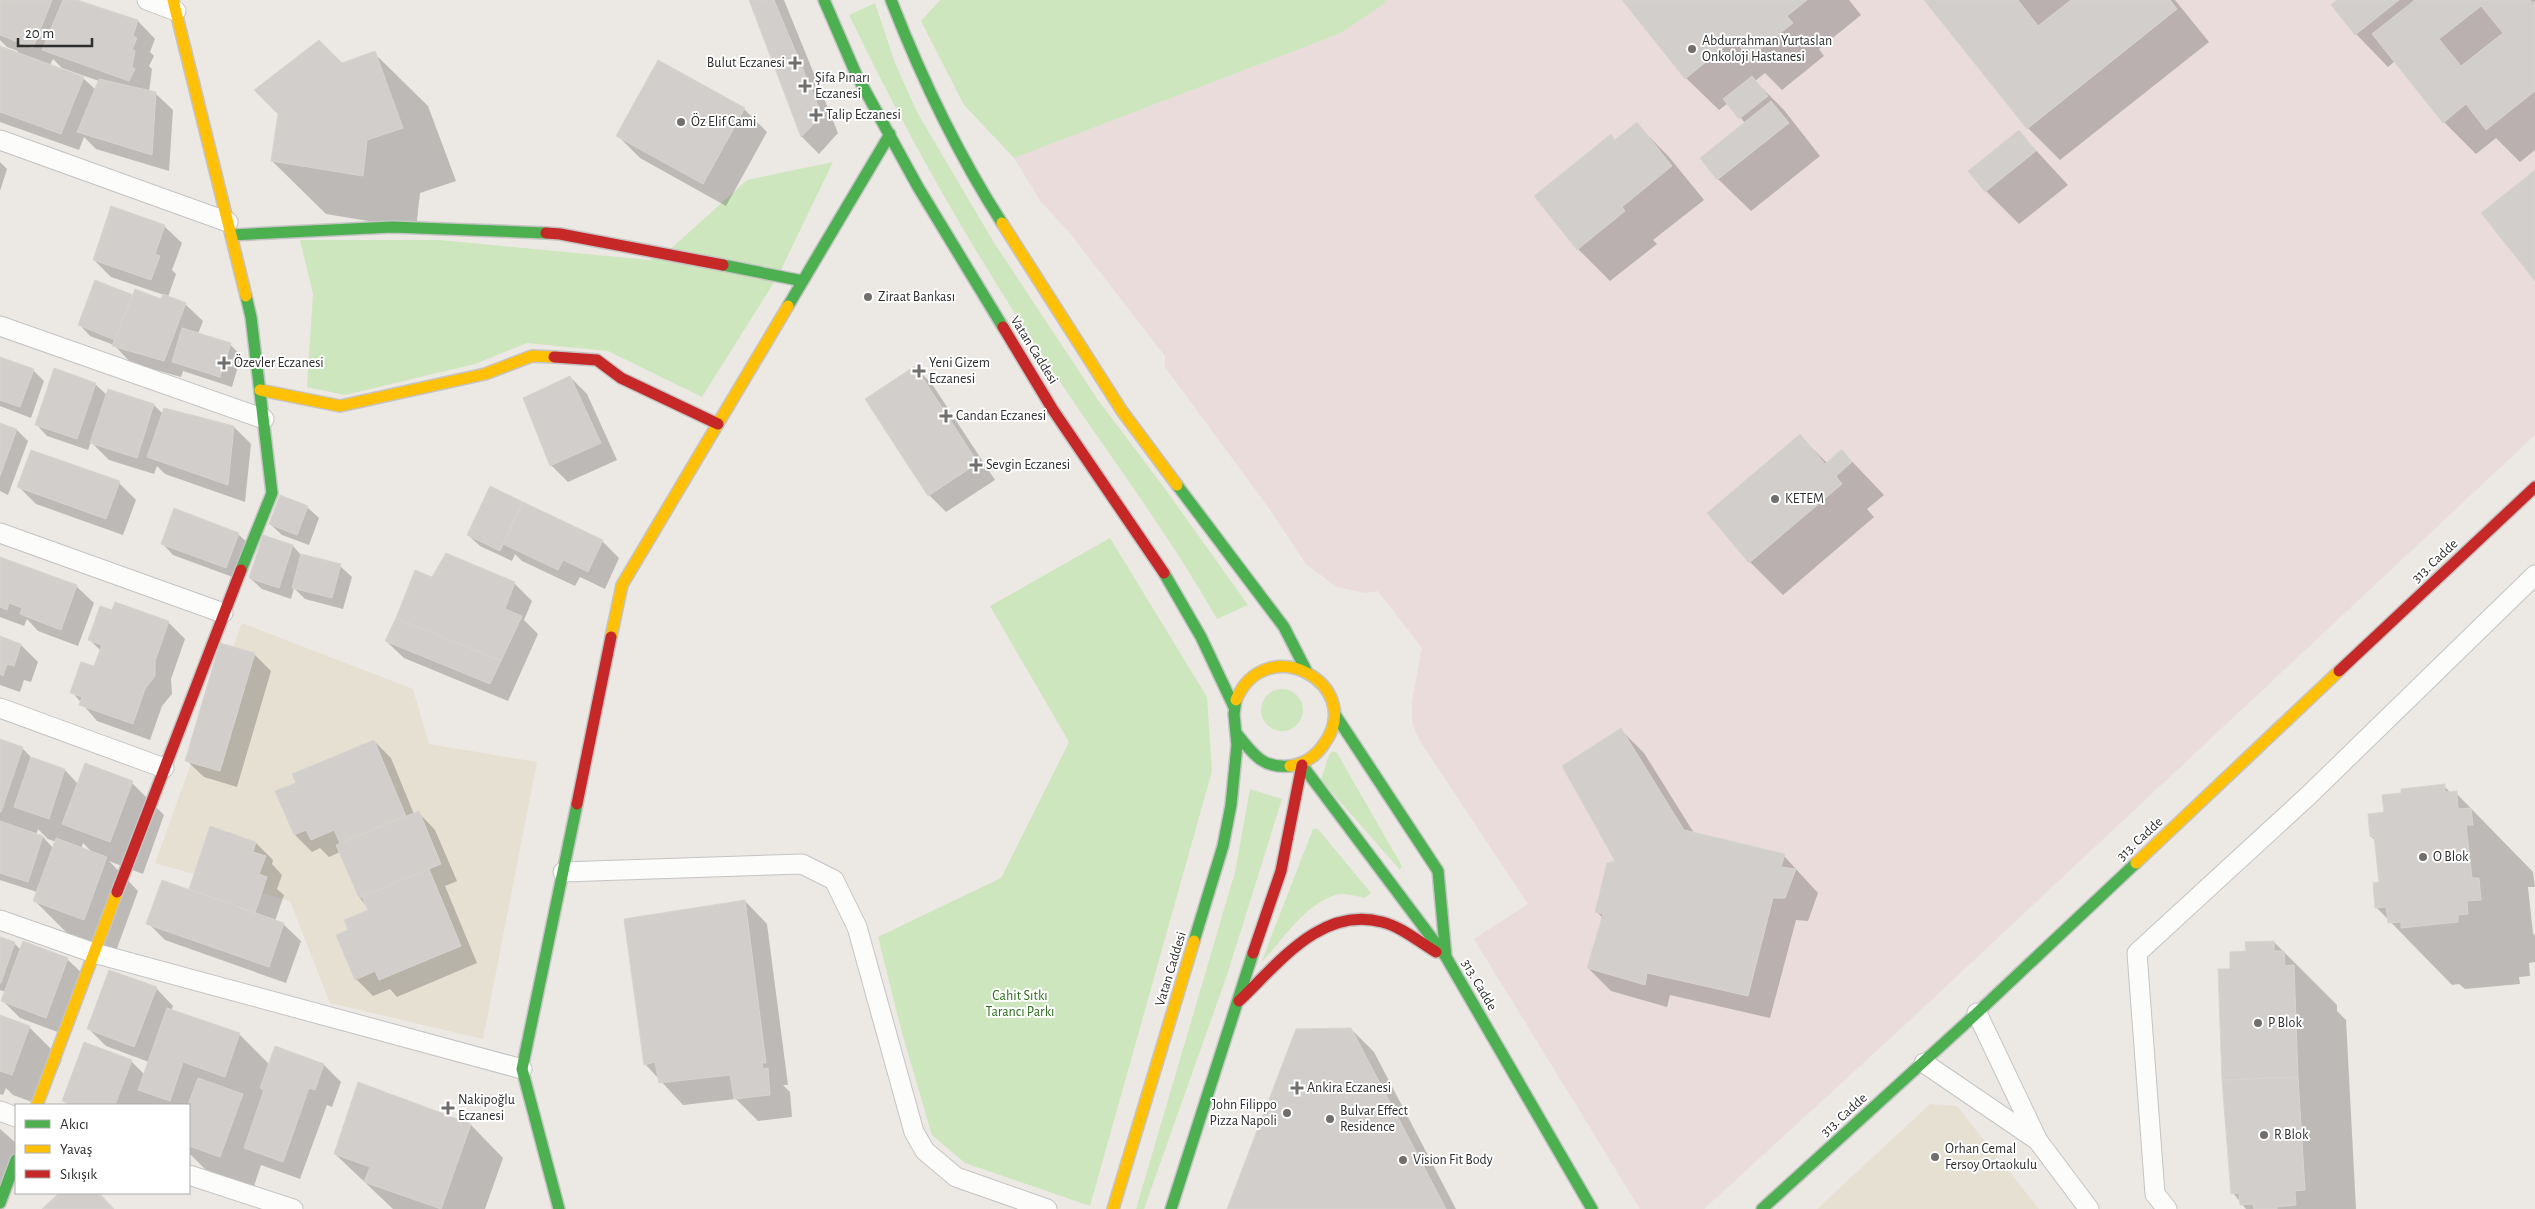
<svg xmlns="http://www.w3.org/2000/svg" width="2535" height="1209" viewBox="0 0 2535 1209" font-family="'Alegreya Sans',sans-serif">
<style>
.education{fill:#e6e0d3}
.medical{fill:#e9dcdb}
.green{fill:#cee6be}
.shadow{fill:#0003;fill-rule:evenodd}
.building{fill:#d1cecb;stroke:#d7d4d0;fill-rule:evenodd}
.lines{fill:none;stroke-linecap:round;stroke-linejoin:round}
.street-casing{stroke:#c5c4c5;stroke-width:21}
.fast-casing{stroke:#c5c4c5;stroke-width:14}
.slow-casing{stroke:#c5c4c5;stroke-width:14}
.jam-casing{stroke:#c5c4c5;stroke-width:14}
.street{stroke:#fcfcfb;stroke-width:19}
.fast{stroke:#4caf50;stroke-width:11}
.slow{stroke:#ffc107;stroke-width:11}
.jam{stroke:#c62828;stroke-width:11}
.poi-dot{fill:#706f6e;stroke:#fff;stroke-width:2}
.labels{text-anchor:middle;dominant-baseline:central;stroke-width:4;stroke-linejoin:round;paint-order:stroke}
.poi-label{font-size:14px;fill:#2e2e2e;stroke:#fff;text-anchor:start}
.street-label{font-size:14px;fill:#2e2e2e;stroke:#fff}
.park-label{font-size:14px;fill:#2c6e1b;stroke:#fff}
</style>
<rect width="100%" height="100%" fill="#ece8e4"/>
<!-- education -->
<path class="education" d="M242 623 413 689 429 744 537 762 483 1039 330 1003 290 901 155 863Z
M1930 1104 1957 1106 2039 1209H1817Z"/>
<!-- medical -->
<path class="medical" d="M1386 0H2535V435L1909 1021 1704 1209H1640L1474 939 1528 904 1420 741 1412 723V701L1422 648 1378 591 1365 593 1337 587 1306 564 1266 504 1165 367V356L1069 232 1041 202 1014 158 1339 34 1383 5Z"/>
<!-- green -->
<path class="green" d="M940 0H1386L1383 5 1339 34 1014 158 964 105 921 21Z
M875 3 895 63 917 112 993 241 1098 400 1163 486 1248 605 1217 619C1167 531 1106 451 1050 367 975 255 907 136 849 15Z
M833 162 778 276 702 397 608 351 527 343 475 364 345 395 307 387 313 294 300 240H439L650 260 666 253 747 180Z
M1110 538 1207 697 1212 771 1090 1206 965 1163 932 1135 902 1033 878 937 1001 878 1069 742 990 606Z
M1261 710a21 21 0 1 1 42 0a21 21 0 1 1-42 0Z
M1333 751 1337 753 1402 866 1400 870 1321 780 1329 755Z
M1250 789 1282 799 1227 975 1144 1209H1136L1235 872Z
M1313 829H1318L1371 893 1365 898C1356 896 1344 892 1335 895 1303 906 1283 940 1261 963Z"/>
<!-- shadow -->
<path class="shadow" d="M0 0H72L138 21 155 39 150 52 154 56 149 66 152 69 149 92 155 93 173 110 169 171 96 149 84 137 79 150 0 122V47L17 53 18 51 7 47 0 40ZM53 59 62 68 99 81 96 90 83 78 50 65Z
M750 0H784L838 133 819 154 802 137Z
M1624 0H1849L1861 15 1819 49 1824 56 1782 90 1765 73 1755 81 1784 110 1820 156 1751 211 1718 179 1745 123 1728 103 1719 110 1686 78Z
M1926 0H2175L2209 42 2060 160 2028 128Z
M2339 0H2413L2415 2 2417 0H2535V150L2520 162 2496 138 2476 154 2444 122 2395 61 2388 67 2356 34Z
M374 53 428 106 456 181 420 193 416 229 326 214 272 161 343 65Z
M744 109 767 132 726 206 640 158 618 136Z
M1637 124 1669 157 1704 200 1653 240 1657 244 1610 281 1578 249 1616 141Z
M2019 132 2068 185 2019 224 1986 191Z
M0 162 7 169 0 191Z
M164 226 182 243 172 270 176 274 168 297 185 304 203 321 198 334 230 344 241 356 232 387 183 371 181 377 131 363 114 345 90 336 79 324 133 296 161 301 164 295 111 277 94 260Z
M0 358 33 370 44 381 31 418 0 406Z
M915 367 932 384 995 480 946 512 929 495Z
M570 377 587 394 617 460 568 482 551 465Z
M95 384 107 395 109 390 154 405 164 415 234 427 251 444 245 502 165 474 157 466 154 474 109 460 91 442 88 450 47 436 36 424Z
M0 424 17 430 28 441 8 495 0 491Z
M1800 436 1827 463 1842 451 1884 495 1867 509 1874 517 1783 595 1750 562 1709 513Z
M119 483 136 500 123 535 36 504 19 487Z
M307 507 319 518 309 545 282 535 270 524Z
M238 534 250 545 238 579 173 555 162 543Z
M468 535 602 541 619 558 605 589 580 577 575 586 522 561 515 554 512 561 480 546Z
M263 537 293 546 301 555 340 566 352 577 343 609 305 599 294 588 291 599 262 589 250 578Z
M446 554 515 584 532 601 524 620 538 634 508 701 404 658 386 641 433 578Z
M0 558 76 586 94 603 78 646 38 631 27 619 24 626 0 617Z
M113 612 168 622 185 639 171 679 172 694 162 706 150 740 97 721 72 692 95 668 101 651 90 640Z
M0 638 21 645 38 662 31 682 24 680 20 692 0 685Z
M254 654 271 671 237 787 204 777 186 760Z
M1621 730 1644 753 1694 833 1784 856 1818 893 1808 921 1796 920 1770 1018 1670 995 1667 1007 1611 991 1588 968 1603 918 1597 912 1617 861Z
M0 740 22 748 33 759 65 770 78 784 132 783 164 815 143 874 109 861 138 891 116 951 67 933 34 900 37 892 0 880ZM38 829 48 839 36 835ZM43 837 56 842 53 848ZM83 843 94 854 81 849Z
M374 741 391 758 414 814 418 812 435 830 457 881 445 886 477 963 397 997 390 989 373 996 356 979 350 931 370 911 360 898 340 852 329 857 320 848 312 852 295 835 277 792 297 783Z
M2444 786 2451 793H2456L2533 872 2535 887H2528L2533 933 2535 936V962L2529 963 2530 976 2519 977 2520 984 2465 989 2459 984 2452 985 2376 907 2380 883 2376 842 2371 836 2386 813Z
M211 828 256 843 273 860 272 864 282 875 277 889 284 895 275 921 283 924 301 941 286 983 165 940 148 923 189 891Z
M745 901 767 924 788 1085H783L790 1092 792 1117 758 1121 736 1099 683 1105 645 1064Z
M0 938 14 943 21 950 67 959 85 976 63 1034 20 1018 2 1000 6 992 0 990Z
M2274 942 2337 1005V1011L2346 1020 2356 1209H2246L2233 1193 2232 970 2247 953Z
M156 988 173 1006 171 1011 239 1034 269 1064 324 1065 341 1082 332 1107 327 1105 300 1179 261 1165 253 1189 209 1173 189 1153V1105H69L64 1100 131 1061 145 1075 149 1062 106 1046 89 1029Z
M0 1016 29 1027 62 1060 40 1105 13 1095 6 1088 3 1095 0 1094Z
M1351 1029 1374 1052 1456 1209H1228Z
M471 1125 503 1158 485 1209H393L335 1154Z
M0 1129 16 1143V1160L0 1207Z"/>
<!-- building -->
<path class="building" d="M0 0H52L33 48 0 35Z
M63 0H77L138 20 133 36 137 38 132 50 135 51 132 67 135 69 129 81 42 50Z
M749 0H774L822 115 801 137Z
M1622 0H1807L1787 16 1793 23 1749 58 1734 39 1685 79Z
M1924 0H2018L2038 26 2071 0H2170L2177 9 2027 129Z
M2337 0H2399L2355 35 2331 5Z
M2415 0H2530L2533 3 2535 1V91L2486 130 2466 104 2443 123 2372 34ZM2481 6 2503 33 2461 66 2439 39Z
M319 40 342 63 375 51 403 128 367 140 363 176 271 161 278 114 254 90Z
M0 46 84 77 61 134 0 112Z
M658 60 745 108 703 184 616 136Z
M1752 76 1768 96 1739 119 1723 99Z
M99 79 156 92 152 155 77 132Z
M1771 101 1789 123 1717 180 1700 158Z
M1637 122 1672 166 1622 207 1625 211 1577 250 1534 196 1611 134 1615 140Z
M2019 130 2036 151 1985 192 1968 171Z
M2535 170V281L2481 213Z
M111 206 165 225 155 254 160 256 151 280 93 260Z
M95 280 133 295 115 340 78 325Z
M135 289 161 299 163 294 186 303 164 361 112 346Z
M182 328 231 343 220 377 172 362Z
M0 357 34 369 20 407 0 400Z
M915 366 978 463 928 496 865 399Z
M54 368 96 383 77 439 35 425Z
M570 376 601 443 550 466 523 398Z
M108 389 154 404 137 458 90 443Z
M164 408 234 426 228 485 147 457Z
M0 423 17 429 0 476Z
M1800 434 1825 464 1842 449 1852 462 1836 476 1842 484 1749 563 1707 513Z
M31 450 120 481 106 519 17 487Z
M490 486 523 502 500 551 467 535Z
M280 495 308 506 297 535 269 524Z
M523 502 603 540 588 572 563 560 558 570 503 544Z
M174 508 239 533 226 568 161 544Z
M263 535 293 545 279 588 249 578Z
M446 553 515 582 505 609 522 616 501 661 396 618 415 570 432 577Z
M301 554 341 564 332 598 292 588Z
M0 557 77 585 61 630 20 614 22 608 9 603 7 610 0 607Z
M115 602 169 621 155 661V676L145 689 133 724 79 705 82 697 70 693 81 662 94 666 102 645 88 640 100 606 112 610Z
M396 618 501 661 490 684 385 641Z
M0 636 21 644 14 666 7 664 3 676 0 674Z
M220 643 255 653 220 771 185 761Z
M1621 728 1684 830 1785 854 1781 867 1796 869 1785 898H1773L1748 996 1647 973 1645 985 1587 968 1603 914 1595 912 1607 863 1615 861 1562 766Z
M0 739 23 747 1 812H0Z
M374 740 406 816 340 843 334 830 311 840 306 830 294 835 275 791 296 783 292 774Z
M31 757 65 769 49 819 14 807Z
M85 763 133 781 110 842 62 824Z
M2445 784V792L2457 791 2458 809 2471 808 2473 825H2466L2472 878H2479L2481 900 2467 901 2468 914 2458 915V922L2401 928V922L2388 923 2386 907 2375 908 2373 883 2379 882 2374 836 2370 837 2368 814 2384 812 2382 795 2401 793V789Z
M419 811 441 864 359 898 336 845Z
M0 821 43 836 28 882 0 873Z
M210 826 256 842 253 852 266 856 259 874 267 877 255 913 189 889Z
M56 838 107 857 84 920 33 901Z
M429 869 461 946 379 980 375 971 355 980 336 935 348 930 344 920 368 910 362 897Z
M162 880 284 923 269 967 146 924Z
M745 900 766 1063H762L763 1069 768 1068 770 1095 734 1099 730 1075 659 1083 655 1062 644 1065 624 919Z
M0 937 15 942 1 983H0Z
M23 941 68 958 46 1018 1 1001Z
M2274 941V951H2284L2285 966 2294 965 2298 1077 2222 1080 2218 969H2230V952L2246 951 2245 942Z
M109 970 157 987 134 1047 87 1029Z
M167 1008 240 1033 225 1077 183 1062 170 1101 138 1090Z
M0 1015 30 1026 12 1075 0 1071Z
M1351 1028 1446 1209H1227L1296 1029Z
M84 1042 132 1060 115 1105H74L62 1101Z
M275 1046 324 1064 315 1090 309 1088 283 1162 244 1148 264 1090 260 1088Z
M2298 1077 2305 1190 2295 1191 2296 1205 2277 1207V1209H2254L2253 1204 2240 1205 2239 1193 2231 1194 2222 1080Z
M198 1078 243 1094 220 1157 189 1146 188 1105Z
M358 1082 471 1124 441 1209 364 1182 370 1167 334 1154Z
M59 1193H99L114 1209H42Z"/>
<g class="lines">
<!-- street casing -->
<g class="street-casing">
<path id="street" d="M147 0 176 11
M0 140 228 222
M0 326 264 419
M0 533 223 613
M0 708 164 768
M563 872 802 864 834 880 857 927 914 1132 925 1151 956 1177 1047 1209
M0 920 94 953 522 1069
M1977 1013 2038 1141 2089 1209
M1924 1063 2037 1140
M0 1111 16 1117
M189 1175 293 1209
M2167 1209 2155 1194 2137 953 2309 795 2535 575"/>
</g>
<!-- fast casing -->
<g class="fast-casing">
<path id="fast" d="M824 0 856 74 918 187 1003 327
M891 0C921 77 957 153 1002 223
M231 235 392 227 546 233
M723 265 803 281
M788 306 890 134
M1177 485 1284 627 1306 670
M241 570 272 493 251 317 246 296
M1164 573 1201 637 1234 707
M1336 716 1438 871 1446 957
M1237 734C1253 754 1263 769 1290 766
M1302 765 1446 957 1592 1209
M1194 941 1223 846 1231 805 1237 745 1234 714 1236 700
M0 1203 16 1160
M559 1209 522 1069 577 804
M1171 1209 1253 953
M1762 1209 1977 1013 2136 863"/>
</g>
<!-- slow casing -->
<g class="slow-casing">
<path id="slow" d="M173 0 246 296
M1002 223 1122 411 1177 485
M260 390 340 406 485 374 532 356 554 357
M611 637 622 585 788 306
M1236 700C1266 629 1367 685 1324 744 1316 756 1305 764 1290 766
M2136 863 2339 671
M37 1105 117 892
M1113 1209 1194 941"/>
</g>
<!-- jam casing -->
<g class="jam-casing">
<path id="jam" d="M546 233 560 234 723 265
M1003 327 1053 410 1164 573
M554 357 597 360 621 378 718 424
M2339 671 2535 487
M577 804 611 637
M117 892 241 570
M1253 953 1281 871 1302 765
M1239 1001C1279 963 1321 906 1382 922 1402 927 1419 942 1436 952"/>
</g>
<!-- street -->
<use href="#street" class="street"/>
<!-- fast -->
<use href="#fast" class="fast"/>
<!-- slow -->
<use href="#slow" class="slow"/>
<!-- jam -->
<use href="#jam" class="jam"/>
</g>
<!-- markers -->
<g class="poi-dot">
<circle cx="1692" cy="49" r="5"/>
<path d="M792.5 55.5h5v5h5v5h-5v5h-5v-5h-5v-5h5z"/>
<path d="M802.5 78.5h5v5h5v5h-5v5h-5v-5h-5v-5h5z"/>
<path d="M813.5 107.5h5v5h5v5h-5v5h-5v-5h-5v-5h5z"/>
<circle cx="681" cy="122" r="5"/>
<circle cx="868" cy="297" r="5"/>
<path d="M221.5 355.5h5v5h5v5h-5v5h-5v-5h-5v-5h5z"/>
<path d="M916.5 363.5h5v5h5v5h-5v5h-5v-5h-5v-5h5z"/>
<path d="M943.5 408.5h5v5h5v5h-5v5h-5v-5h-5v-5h5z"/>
<path d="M973.5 457.5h5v5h5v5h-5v5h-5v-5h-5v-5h5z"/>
<circle cx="1775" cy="499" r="5"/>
<circle cx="2423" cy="857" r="5"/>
<circle cx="2258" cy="1023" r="5"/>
<path d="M1294.5 1080.5h5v5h5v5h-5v5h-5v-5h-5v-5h5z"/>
<path d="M445.5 1100.5h5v5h5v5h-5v5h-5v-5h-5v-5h5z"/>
<circle cx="1287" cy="1113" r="5"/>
<circle cx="1330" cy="1119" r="5"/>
<circle cx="2264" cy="1135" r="5"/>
<circle cx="1935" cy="1157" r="5"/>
<circle cx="1403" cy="1160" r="5"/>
</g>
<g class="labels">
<!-- poi labels -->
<g class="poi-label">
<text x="1702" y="41">Abdurrahman Yurtaslan<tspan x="1702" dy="16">Onkoloji Hastanesi</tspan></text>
<text x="785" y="63" text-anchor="end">Bulut Eczanesi</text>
<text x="815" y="78">Şifa Pınarı<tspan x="815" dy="16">Eczanesi</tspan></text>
<text x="826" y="115">Talip Eczanesi</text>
<text x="691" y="122">Öz Elif Cami</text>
<text x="878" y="297">Ziraat Bankası</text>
<text x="234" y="363">Özevler Eczanesi</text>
<text x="929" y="363">Yeni Gizem<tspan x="929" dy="16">Eczanesi</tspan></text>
<text x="956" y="416">Candan Eczanesi</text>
<text x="986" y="465">Sevgin Eczanesi</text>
<text x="1785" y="499">KETEM</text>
<text x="2433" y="857">O Blok</text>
<text x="2268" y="1023">P Blok</text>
<text x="1307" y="1088">Ankira Eczanesi</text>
<text x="458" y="1100">Nakipoğlu<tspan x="458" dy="16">Eczanesi</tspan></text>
<text x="1277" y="1105" text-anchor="end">John Filippo<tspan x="1277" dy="16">Pizza Napoli</tspan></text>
<text x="1340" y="1111">Bulvar Effect<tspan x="1340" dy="16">Residence</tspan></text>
<text x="2274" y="1135">R Blok</text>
<text x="1945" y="1149">Orhan Cemal<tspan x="1945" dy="16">Fersoy Ortaokulu</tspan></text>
<text x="1413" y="1160">Vision Fit Body</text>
</g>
<!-- street labels -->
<g class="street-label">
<text transform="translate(1034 350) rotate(58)">Vatan Caddesi</text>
<text transform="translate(2435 561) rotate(-43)">313. Cadde</text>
<text transform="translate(2140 839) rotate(-43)">313. Cadde</text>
<text transform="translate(1171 969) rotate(-73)">Vatan Caddesi</text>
<text transform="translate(1479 985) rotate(60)">313. Cadde</text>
<text transform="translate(1844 1115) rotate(-42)">313. Cadde</text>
</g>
<!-- park labels -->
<g class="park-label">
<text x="1020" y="996">Cahit Sıtkı<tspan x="1020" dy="16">Tarancı Parkı</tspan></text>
</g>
</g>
<!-- legend -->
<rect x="15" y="1104" width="175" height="90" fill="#ffffff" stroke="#ababab"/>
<rect x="25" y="1120" width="25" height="8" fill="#4caf50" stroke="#ababab"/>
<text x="60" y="1129" font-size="15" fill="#2e2e2e">Akıcı</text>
<rect x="25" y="1145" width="25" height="8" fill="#ffc107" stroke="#ababab"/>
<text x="60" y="1154" font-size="15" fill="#2e2e2e">Yavaş</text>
<rect x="25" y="1170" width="25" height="8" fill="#c62828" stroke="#ababab"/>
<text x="60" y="1179" font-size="15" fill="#2e2e2e">Sıkışık</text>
<!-- scale -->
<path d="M18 38v8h74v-8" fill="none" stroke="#2e2e2e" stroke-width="2.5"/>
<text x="25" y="38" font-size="15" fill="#2e2e2e" stroke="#ffffff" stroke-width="4" paint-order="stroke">20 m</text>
</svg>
